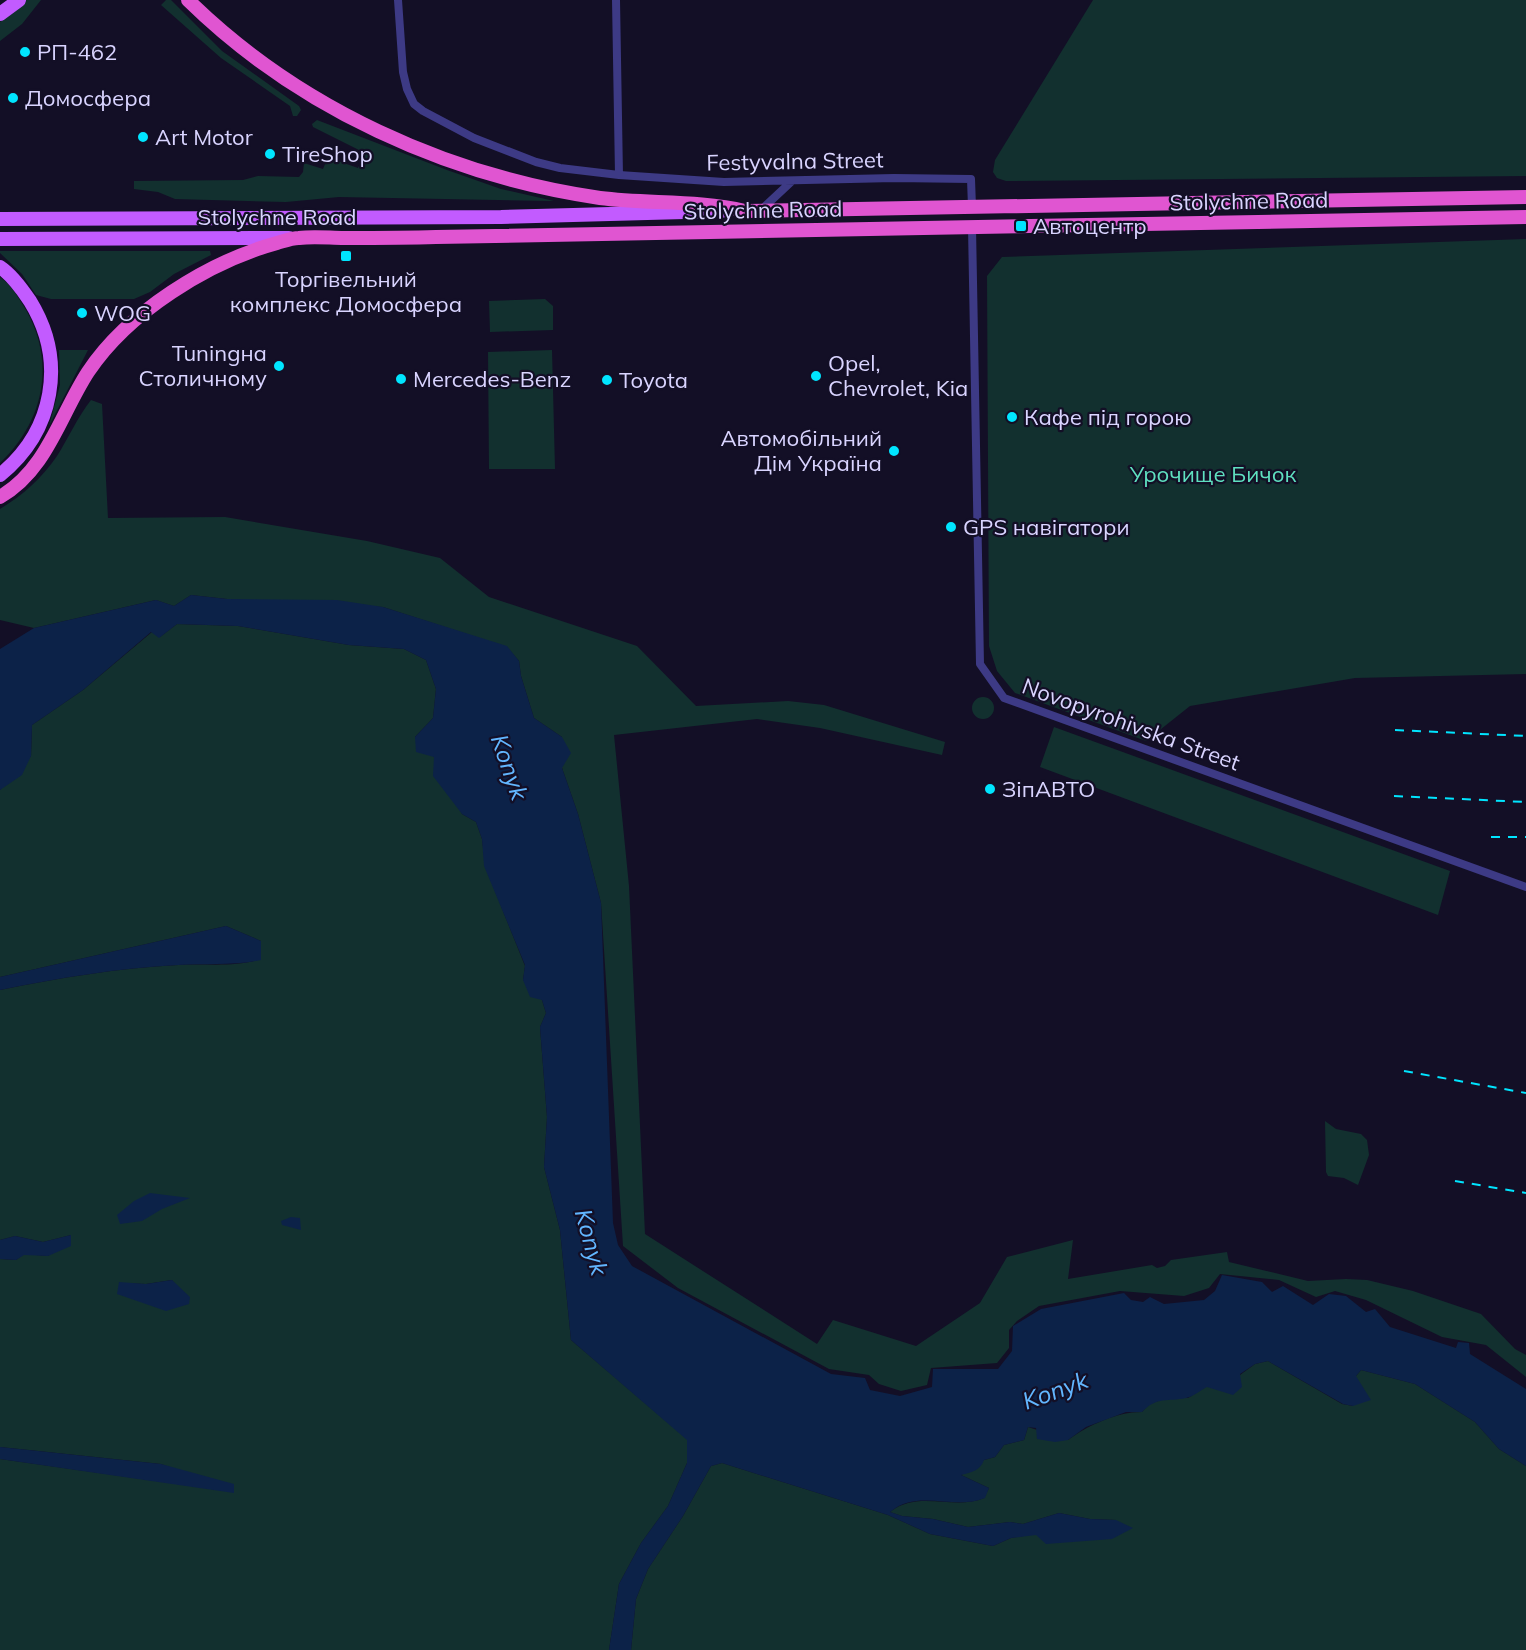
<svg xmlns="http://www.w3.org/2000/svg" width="1526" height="1650" viewBox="0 0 1526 1650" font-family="Mulish,sans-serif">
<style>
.green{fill:#12302f;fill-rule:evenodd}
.water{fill:#0c2248}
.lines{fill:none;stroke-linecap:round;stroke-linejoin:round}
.minor{stroke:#3d3a85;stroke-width:8}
.primary{stroke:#c25bff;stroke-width:14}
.trunk{stroke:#e055d1;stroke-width:14}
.rail{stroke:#00e5ff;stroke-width:2;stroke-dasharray:9 8;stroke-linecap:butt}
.poi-dot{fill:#00e5ff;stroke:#130f26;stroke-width:2}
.labels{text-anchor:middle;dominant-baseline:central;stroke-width:4.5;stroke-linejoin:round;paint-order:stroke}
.poi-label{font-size:22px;fill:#d9d4ff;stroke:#130f26;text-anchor:start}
.street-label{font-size:22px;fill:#d9d4ff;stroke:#130f26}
.park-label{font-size:22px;fill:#5fe0c0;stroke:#130f26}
.water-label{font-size:24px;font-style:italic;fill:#62b6ff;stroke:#130f26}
</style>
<rect width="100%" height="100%" fill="#130f26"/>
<!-- green -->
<path class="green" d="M26 0H41L22 24 0 41V22L17 10Z
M166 0H171L222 51 299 106 301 110 297 116H293L290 106 221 58 161 5Z
M1093 0H1526V176L1006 181 997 178 993 172 995 160Z
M317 120 447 170 501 189 554 201 339 197 286 202 175 199 158 192 134 189V181L243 180 258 176 299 177 303 172 304 163 323 169 328 157 333 155 337 157 338 161 358 168 365 153 313 127 312 124Z
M1526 239V674L1355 678 1190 706 1146 741 1015 693 997 671 989 646 987 276 1002 257Z
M0 251H210L211 255 174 274 150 292 134 299H51L36 295 22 274 0 253Z
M0 277C11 285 19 298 26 310 56 363 44 421 0 463Z
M545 299 553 306V330L490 332 489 301Z
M59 350H88L49 426 60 385Z
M552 350 555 469H489L488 352Z
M91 400 102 404 108 518 225 517 367 541 440 558 489 597 637 646 696 706 788 701 824 705 945 742 942 755 820 728 757 719 614 735 629 886 645 1234 817 1344 833 1320 916 1346 980 1303 1007 1257 1073 1240 1068 1279 1152 1265 1157 1268 1165 1266 1171 1260 1227 1252 1229 1262 1308 1281 1346 1279 1367 1280 1413 1291 1481 1314 1515 1349 1526 1355V1377L1486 1345 1442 1337 1366 1300 1335 1291 1316 1297 1279 1280 1220 1274 1209 1288 1184 1296 1120 1291 1039 1306 1017 1321 1009 1330V1348L997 1363 931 1368 927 1385 901 1391 879 1384 869 1375 829 1369 678 1288 623 1246 601 903 578 814 562 768V737L534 718 521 676 519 661 507 647 383 607 227 599 191 595 174 606 156 600 34 628 0 620V509C23 495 42 478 57 456 69 437 77 418 91 400Z
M177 624 238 626 349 645 404 649 426 660 436 689 433 718 415 737 434 757 462 814 476 822 482 839 485 866 525 966 523 980 542 1000 546 1013 540 1027 547 1117 544 1167 560 1230 571 1340 687 1439V1463L668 1506 641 1543 619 1584 609 1650H0V1459L234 1492 161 1464 0 1447V1259L16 1260 24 1254 48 1256 71 1235 43 1242 15 1236 0 1240V990C59 978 118 968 178 965 205 963 235 968 261 959V941L226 926 0 977V790L31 756 32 725 83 690 152 632 160 637ZM172 1280 189 1304 119 1283 146 1284Z
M972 708a11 11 0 1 1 22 0a11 11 0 1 1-22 0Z
M1054 727 1450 871 1438 915 1040 767Z
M1325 1121 1336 1129 1361 1134 1367 1140 1369 1155 1358 1185 1344 1178 1328 1176 1326 1172Z
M1268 1361 1342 1404 1353 1406 1356 1376 1361 1370 1415 1384 1475 1422 1499 1449 1526 1466V1650H631L636 1599 648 1569 683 1516 711 1466 722 1463 888 1515 930 1534 993 1546 1011 1538 1116 1520 1090 1519 1059 1513 1023 1524 1010 1522 968 1527 933 1519 902 1516 890 1512C918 1489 954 1511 984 1498L989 1488 961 1475 984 1460 995 1457 1004 1445 1024 1440 1028 1427 1068 1440C1089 1425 1116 1412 1142 1412L1149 1404 1167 1398H1188L1207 1386 1240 1375 1255 1364Z"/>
<!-- water -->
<path class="water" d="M191 595 227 599 337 600 383 607 507 646 519 661 521 676 534 718 562 737 571 753 562 768 578 814 601 903 613 1223 618 1245 632 1266 831 1374 865 1378 870 1390 900 1396 932 1387 933 1369H998L1012 1351 1013 1326 1041 1309 1124 1293 1131 1300 1143 1302 1150 1297 1164 1304 1204 1300 1215 1291 1222 1275 1262 1282 1272 1292 1283 1286 1313 1305 1329 1294 1346 1296 1366 1312 1375 1309 1390 1327 1456 1348 1458 1342 1469 1343 1470 1354 1526 1389V1466L1499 1449 1475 1422 1415 1384 1361 1370 1356 1376 1371 1400 1353 1406 1343 1404 1268 1361 1255 1364 1240 1374 1242 1387 1233 1395 1207 1387C1201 1390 1193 1397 1186 1398 1168 1402 1157 1396 1142 1412H1126L1086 1427 1068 1440 1055 1442 1037 1439 1036 1428 1028 1427 1024 1440 1004 1445 995 1457 984 1460C980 1471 972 1472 961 1475L989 1488 985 1498C954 1511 918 1488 890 1512L902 1516 933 1519 968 1527 1010 1522 1023 1524 1059 1513 1090 1519 1116 1520 1133 1528 1112 1539 1046 1544 1036 1535 1011 1538 993 1546 930 1534 888 1515 722 1463 711 1466 683 1516 648 1569 636 1599 631 1650H609L619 1584 641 1543 668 1506 687 1463V1440L571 1340 560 1230 544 1167 547 1117 540 1027 546 1013 542 1000 530 997 523 980 525 965 484 866 482 839 476 822 462 814 433 776 434 757 416 752 415 737 433 718 436 689 426 660 404 649 349 645 238 626 177 624 159 638 151 632 83 690 32 725 31 756 22 775 0 790V649L34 628 156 600 174 606Z
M226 926 261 941V960C233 966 206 963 178 965 118 968 59 978 0 990V977Z
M150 1193 190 1198 162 1209 142 1221 120 1224 117 1215 134 1201Z
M291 1217 300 1218 301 1230 282 1225 281 1221Z
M71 1235V1246L48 1256 24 1255 16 1260 0 1259V1240L15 1236 43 1242Z
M172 1280 190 1297 189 1304 166 1311 117 1294 119 1282 146 1284Z
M0 1447 161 1464 234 1484V1493L0 1459Z"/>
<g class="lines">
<!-- minor -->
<path class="minor" d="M398 0 403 72 407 89 414 104 423 111 474 138 536 162 560 168 619 175 724 182 894 178 971 179 972 207
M616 0 619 175
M761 210 792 181
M972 227 980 664 1004 698 1526 887"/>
<!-- primary -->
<path class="primary" d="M0 14 19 0
M0 219 501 217 722 211
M0 239 289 238
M0 267C12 275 22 289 30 301 67 361 54 431 0 475"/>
<!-- trunk -->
<path class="trunk" d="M188 0C298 108 448 176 600 198 648 204 698 200 745 211L1526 197
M0 497C47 470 60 415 88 372 128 312 208 262 277 243 284 241 292 238 299 238 314 236 330 238 344 238 375 238 405 238 436 237L1526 217"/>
<!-- rail -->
<path class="rail" d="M1395 730 1526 736
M1394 796 1526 802
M1491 837H1526
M1404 1071 1526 1093
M1455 1181 1526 1193"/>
</g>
<!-- markers -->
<g class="poi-dot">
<circle cx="25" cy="52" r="6"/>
<circle cx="13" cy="98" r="6"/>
<circle cx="143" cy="137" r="6"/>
<circle cx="270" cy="154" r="6"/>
<rect x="1015" y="220" width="12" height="12" rx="3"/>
<rect x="340" y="250" width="12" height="12" rx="3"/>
<circle cx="82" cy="313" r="6"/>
<circle cx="279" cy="366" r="6"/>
<circle cx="816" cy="376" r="6"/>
<circle cx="401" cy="379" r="6"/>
<circle cx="607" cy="380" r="6"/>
<circle cx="1012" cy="417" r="6"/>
<circle cx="894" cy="451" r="6"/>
<circle cx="951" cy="527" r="6"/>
<circle cx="990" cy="789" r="6"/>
</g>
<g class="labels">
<!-- poi labels -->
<g class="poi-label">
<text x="37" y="52">РП-462</text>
<text x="25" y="98">Домосфера</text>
<text x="155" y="137">Art Motor</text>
<text x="282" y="154">TireShop</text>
<text x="1033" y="226">Автоцентр</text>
<text x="346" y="279" text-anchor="middle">Торгівельний<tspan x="346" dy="25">комплекс Домосфера</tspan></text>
<text x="94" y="313">WOG</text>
<text x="267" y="353" text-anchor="end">Tuningна<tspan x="267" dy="25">Столичному</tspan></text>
<text x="828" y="363">Opel,<tspan x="828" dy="25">Chevrolet, Kia</tspan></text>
<text x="413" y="379">Mercedes-Benz</text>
<text x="619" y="380">Toyota</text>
<text x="1024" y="417">Кафе під горою</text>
<text x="882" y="438" text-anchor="end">Автомобільний<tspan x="882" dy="25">Дім Україна</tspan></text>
<text x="963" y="527">GPS навігатори</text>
<text x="1002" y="789">ЗіпАВТО</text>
</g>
<!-- street labels -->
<g class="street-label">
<text transform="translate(795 161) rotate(-1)">Festyvalna Street</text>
<text transform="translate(1249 201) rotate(-1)">Stolychne Road</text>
<text transform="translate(763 210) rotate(-1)">Stolychne Road</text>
<text x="277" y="217">Stolychne Road</text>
<text transform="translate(1131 724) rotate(20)">Novopyrohivska Street</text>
</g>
<!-- park labels -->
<g class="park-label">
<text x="1213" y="474">Урочище Бичок</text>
</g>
<!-- water labels -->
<g class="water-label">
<text transform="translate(510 767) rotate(71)">Konyk</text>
<text transform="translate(592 1242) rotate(75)">Konyk</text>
<text transform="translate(1055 1390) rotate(-20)">Konyk</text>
</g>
</g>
</svg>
